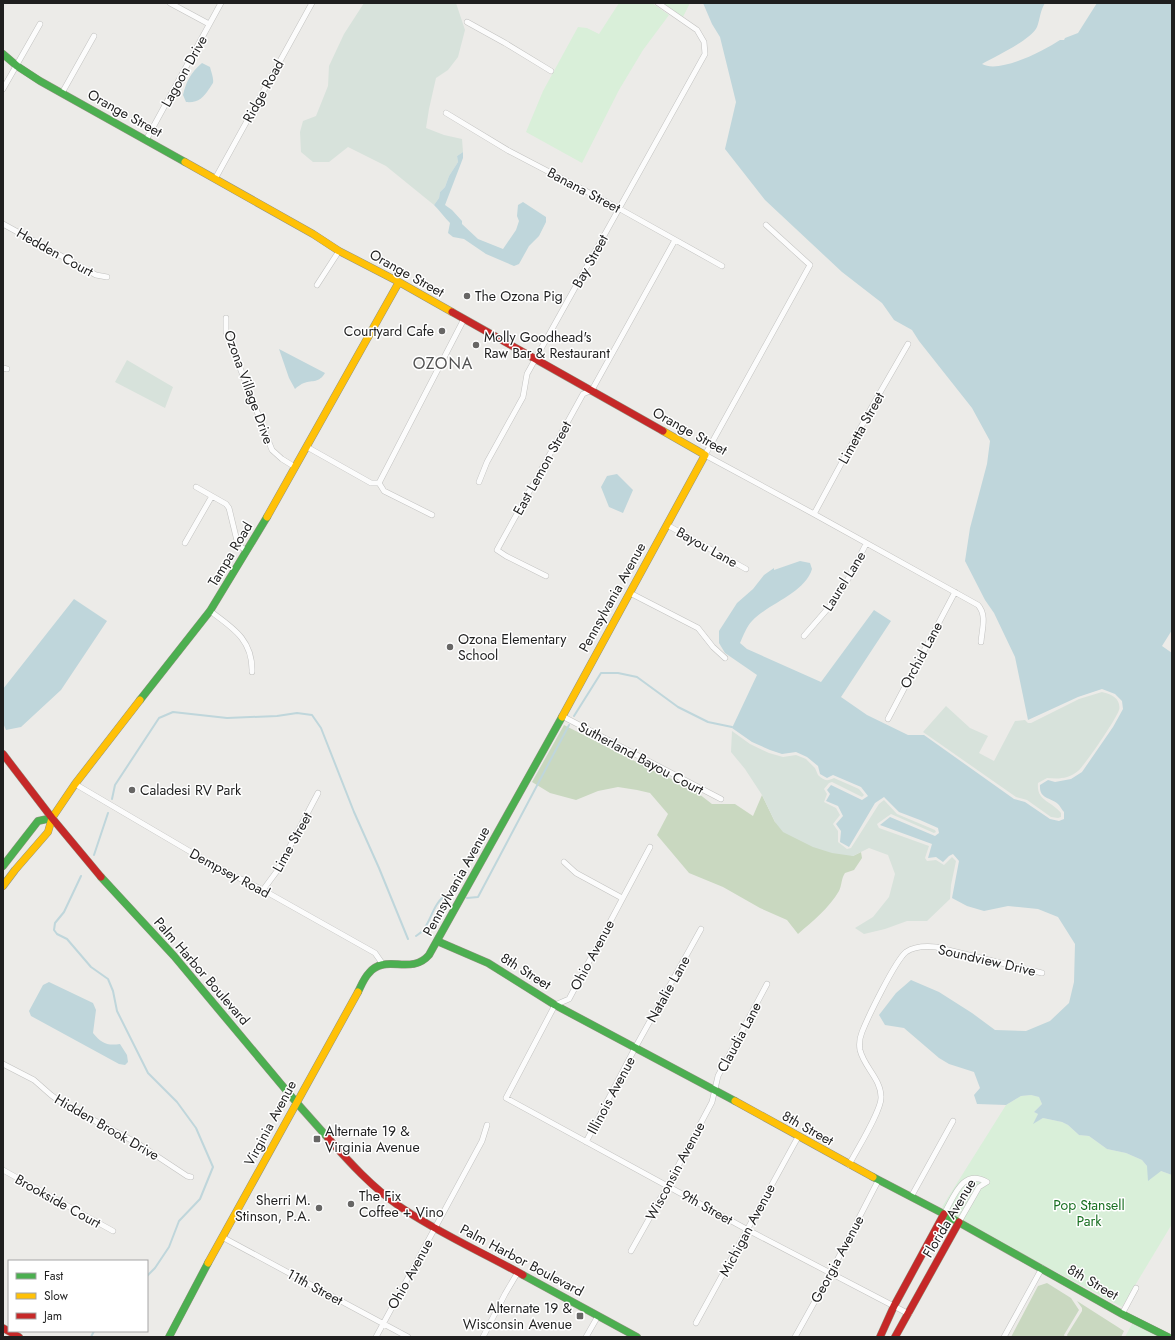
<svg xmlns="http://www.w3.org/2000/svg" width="1175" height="1340" viewBox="0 0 1175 1340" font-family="Jost,sans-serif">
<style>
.forest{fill:#c9d8c0}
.wetland{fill:#d7e2db}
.park{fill:#d9efd9}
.water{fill:#bfd6db}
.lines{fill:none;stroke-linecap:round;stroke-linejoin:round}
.stream{stroke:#bfd6db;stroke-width:2}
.street-casing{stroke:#c2c2c0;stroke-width:6}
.fast-casing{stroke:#939482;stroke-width:8}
.slow-casing{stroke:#939482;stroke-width:8}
.jam-casing{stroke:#939482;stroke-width:8}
.street{stroke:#fcfcfc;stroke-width:5}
.fast{stroke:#4caf50;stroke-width:7}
.slow{stroke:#ffc107;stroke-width:7}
.jam{stroke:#c62828;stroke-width:7}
.poi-dot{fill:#676665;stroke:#fff;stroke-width:1.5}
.labels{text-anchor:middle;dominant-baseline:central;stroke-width:3;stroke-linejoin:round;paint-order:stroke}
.street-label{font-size:14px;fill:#1f1f1f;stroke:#fff}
.poi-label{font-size:14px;fill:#1f1f1f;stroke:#fff;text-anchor:start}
.park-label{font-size:14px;fill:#1a7022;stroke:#fff}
.quarter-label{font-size:16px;letter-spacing:1px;fill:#525252;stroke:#fff}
</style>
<rect width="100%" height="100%" fill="#ecebe8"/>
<!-- forest -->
<path class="forest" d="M564 725 660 774 690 787 712 804H735L753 816 762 795 775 822 853 856 861 852 862 858 854 870 845 873C841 879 842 885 839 891 829 908 813 921 798 934L787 920 760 908 723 887 689 873 657 835 668 814 650 793 637 790 618 787 598 791 576 800 550 793 532 782Z
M1047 1283 1071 1298 1079 1310 1064 1335 1065 1337H1011L1038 1286Z
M1077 1301 1124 1331 1121 1337H1068L1067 1335 1082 1311V1308Z"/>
<!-- wetland -->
<path class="wetland" d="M364 3H456L465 30 458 57 448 70 436 78 429 109 426 128 444 135 462 139 463 152 457 156 458 162 449 176 445 187 440 192 439 198 434 205 386 166 348 147 329 162H313L301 152 300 132 303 121 316 116 328 86 329 66 344 34Z
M127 360 173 387 165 408 115 382Z
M1102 692C1109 694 1117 696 1119 704 1119 705 1120 708 1119 710 1117 718 1085 765 1078 771 1068 779 1059 779 1047 778L1038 783C1036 801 1052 801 1061 813V817L1058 818 1051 817 1027 800 1016 797 923 732 946 706 970 728 988 736 979 753 994 761 1015 721 1025 720 1028 723H1031L1079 699Z
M732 731 750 744 769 753 783 757 796 755 806 759 815 768 818 775C824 780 826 782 834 778L859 789 864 795 862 797 832 782 829 783 824 789 827 794 824 802 836 808 840 815 833 824 838 831V842L847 849 851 848 879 804 884 800 897 814 935 830 936 832 934 833 891 814 877 824 879 828 929 846 925 858 927 861 936 860 944 865 952 857 956 861 951 885 950 899 927 921H907L885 929 864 934 855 928 873 917 889 897 895 874 888 855 869 848 853 856 832 853 813 847 783 832 775 822 762 795 745 769 731 752Z"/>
<!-- park -->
<path class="park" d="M619 3H652L669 15 643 50 619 90 582 163 526 132 543 91 578 27 587 28 599 34Z
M663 3H690L683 17Z
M1031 1095 1039 1097 1042 1104 1034 1112 1038 1114 1034 1123 1043 1118 1062 1122 1068 1125 1079 1135 1089 1136 1107 1149 1126 1153 1142 1160 1147 1166 1172 1175V1224L1122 1307 962 1222 942 1207 1006 1105 1021 1096Z
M1133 1322 1164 1337H1125Z"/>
<!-- water -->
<path class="water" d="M703 3H1045C1040 11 1040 19 1037 27 1031 40 996 56 982 64 1000 74 1045 50 1060 40H1064L1065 38 1078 33 1097 3H1172V630L1162 646 1172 653V1175L1161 1171 1148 1181 1147 1166 1142 1160 1126 1153 1107 1149 1089 1136 1079 1135 1068 1125 1062 1122 1043 1118 1033 1124 1038 1114 1034 1112 1042 1104 1039 1097 1031 1095 1021 1096 1006 1105 977 1104 974 1095 980 1088 974 1072 949 1064 939 1058 904 1028 885 1025 879 1015 896 993 911 980 939 992 972 1013 995 1030 1026 1031 1050 1021 1069 1003 1074 982 1075 944 1058 917 1038 909 1008 906 984 911 967 906 952 898 959 861 953 854 949 856 943 862 936 857 928 858 932 844 880 825 890 817 935 836 939 833 938 828 920 820 899 812 884 797 875 803 849 847 840 842 841 831 836 824 843 816 838 806 826 801 830 794 827 790 831 785 862 800 868 796 861 787 833 775 827 778 820 774 818 766 807 757 796 752 782 754 770 750 752 742 732 728 757 675 725 653 719 643V631L737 603 753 589 764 575 774 568V570L800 561 810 563 812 569C805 593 769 603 752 621 747 626 743 636 740 643L747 649 821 682 874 610 891 621 841 697 867 715 908 735H924L1014 799 1025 802 1050 819 1059 821 1064 819V812C1062 810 1060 806 1058 804 1050 797 1039 799 1040 785L1048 780 1055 782 1071 779 1082 772 1113 727 1123 709 1122 701 1115 694 1102 689 1078 697 1028 720 1015 657 994 613 985 600 965 561 970 528 987 464 990 441 972 408 919 341 912 330 894 320 882 303 842 272 765 200 725 149 736 102 720 37 712 24Z
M202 63 210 67C211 72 214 78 213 83 212 84 210 88 209 89 203 98 198 103 186 102L183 95C186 82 191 72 202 63Z
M463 152V158L445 205 452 210 462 221V224L478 239 503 249 516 230 519 221 517 216 518 205 523 202 546 217V222L539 236 529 246 519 264 514 266 486 254 464 239 453 237 448 233 450 223C444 217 440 211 434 205L439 198 440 192 445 187 449 176 458 162 457 156Z
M279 349 325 373C319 383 313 380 304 383 301 384 297 387 295 389L289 378Z
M617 474 633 490 623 513 609 507 601 487 607 476Z
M74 599 107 621 61 690 21 727 6 730 3 723V689Z
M49 982 93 1003 96 1010 93 1033C101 1043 107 1046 120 1044L127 1055 128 1062 125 1065 119 1064 31 1016 29 1011 43 985Z"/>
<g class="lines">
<!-- stream -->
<path class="stream" d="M574 716 601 673H618L637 677 678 707 708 722 732 727
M112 799 115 785 159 718 173 712 227 718 277 716 297 713 312 715 321 728 354 812 379 868 408 939
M94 855 108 813
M81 876 64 912 55 923 54 930 57 934 67 939 91 967 108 979 113 991 117 1011 148 1073 177 1102 196 1128 213 1167 200 1199 179 1221 169 1247 155 1268 147 1276
M467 898 478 897 569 725
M416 936C419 934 422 932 424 929 432 918 434 901 448 894
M91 1337 94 1331"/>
<!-- street casing -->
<g class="street-casing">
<path id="street" d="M170 3 209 24
M467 22 505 43 551 71
M3 89 40 24
M62 93 94 36
M446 113 509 151 620 209 722 266
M146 140 221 3
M215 179 312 3
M3 224 96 275 107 277
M766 225 810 265 705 455 814 514 978 605C987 615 982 629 981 642
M317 285 339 251
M226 318V332L272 450 282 459 295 467
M3 368 7 369
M307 447 371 483H379
M479 482 487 462 523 397 527 374 705 54 704 42 697 30 658 3
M379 483 464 319
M379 483 384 491 432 515
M196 487 226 504 229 508 238 545 247 551
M814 514 874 403 908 344
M667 525 746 569
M185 543 212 496
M546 576 506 556 497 550 583 394 592 390 675 240
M630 593 698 628 713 647 725 658
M210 611C233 628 253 640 252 672
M804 636 830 606 847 581 866 544
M562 716 721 799
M888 719 955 592
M75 784 213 865 263 890 375 953 382 963
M650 847 569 999 555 1005 506 1098 748 1230 909 1314
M564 862 576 873 622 898
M263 890 277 871 318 793
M3 1064 34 1080 51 1095 65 1105 137 1143 187 1176 191 1177
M586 1142 635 1048 701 929
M849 1165C856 1151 882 1110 881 1097 881 1079 864 1067 860 1050 859 1044 860 1037 862 1032 868 1017 895 961 906 952 915 946 926 946 936 947L1042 973
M3 1170 113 1231
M911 1197 953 1121
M944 1214C954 1197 962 1168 987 1182L979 1187 959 1222
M222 1237 408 1337
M631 1251 668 1185 712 1102 718 1076 767 984
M1122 1314 1136 1288
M696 1323 798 1137
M376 1337 482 1141 487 1125
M483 1337 505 1294 518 1272
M586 1337 598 1316
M795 1337 830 1274 878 1181
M1004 1337 1042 1268"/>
</g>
<!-- fast casing -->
<g class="fast-casing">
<path id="fast" d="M3 54 17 66 40 81 185 162
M140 700 210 611 267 517
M3 866 38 821 52 818
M101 877 174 956 296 1102 328 1138
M437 941 488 963 555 1005 735 1101
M358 992C361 986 364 978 369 973 385 953 411 976 429 955L562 717
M873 1177 944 1214 1122 1314 1168 1337
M523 1275 637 1337
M169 1337 208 1263"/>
</g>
<!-- slow casing -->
<g class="slow-casing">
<path id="slow" d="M185 162 313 234 339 251 399 282 452 312
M267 517 399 282
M562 717 705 455 663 431
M3 886 15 870 48 832 52 818 75 784 140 700
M735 1101 873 1177
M208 1263 358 992"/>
</g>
<!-- jam casing -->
<g class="jam-casing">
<path id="jam" d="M452 312 663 431
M3 754 52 818 101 877
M328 1138C350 1163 372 1187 399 1206 438 1233 482 1252 523 1275
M3 1328 19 1337
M880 1337 894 1306 944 1214
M895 1337 959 1222"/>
</g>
<!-- street -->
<use href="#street" class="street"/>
<!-- fast -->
<use href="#fast" class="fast"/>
<!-- slow -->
<use href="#slow" class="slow"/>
<!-- jam -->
<use href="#jam" class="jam"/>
</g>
<!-- markers -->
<g class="poi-dot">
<circle cx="467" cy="296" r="4"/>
<circle cx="442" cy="331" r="4"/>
<circle cx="476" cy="345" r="4"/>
<circle cx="450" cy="647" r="4"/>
<circle cx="132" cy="790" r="4"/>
<rect x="313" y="1135" width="8" height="8" rx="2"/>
<circle cx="351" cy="1204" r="4"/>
<circle cx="319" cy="1208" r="4"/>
<rect x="576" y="1312" width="8" height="8" rx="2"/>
</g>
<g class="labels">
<!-- street labels -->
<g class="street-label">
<text transform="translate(184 71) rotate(-61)">Lagoon Drive</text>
<text transform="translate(263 91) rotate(-61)">Ridge Road</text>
<text transform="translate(125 113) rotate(29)">Orange Street</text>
<text transform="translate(584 190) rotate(28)">Banana Street</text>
<text transform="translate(55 252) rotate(29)">Hedden Court</text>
<text transform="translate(590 261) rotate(-61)">Bay Street</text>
<text transform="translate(407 273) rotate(29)">Orange Street</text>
<text transform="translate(249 387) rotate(70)">Ozona Village Drive</text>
<text transform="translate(861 428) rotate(-61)">Limetta Street</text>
<text transform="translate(690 431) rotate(29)">Orange Street</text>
<text transform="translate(542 468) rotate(-61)">East Lemon Street</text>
<text transform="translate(707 547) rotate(29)">Bayou Lane</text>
<text transform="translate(230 554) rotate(-59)">Tampa Road</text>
<text transform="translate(844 581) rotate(-58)">Laurel Lane</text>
<text transform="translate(612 597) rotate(-61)">Pennsylvania Avenue</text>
<text transform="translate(921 655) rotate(-62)">Orchid Lane</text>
<text transform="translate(641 758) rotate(28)">Sutherland Bayou Court</text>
<text transform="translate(292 842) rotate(-61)">Lime Street</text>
<text transform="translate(230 873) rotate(28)">Dempsey Road</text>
<text transform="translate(456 881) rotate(-61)">Pennsylvania Avenue</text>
<text transform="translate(592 955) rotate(-62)">Ohio Avenue</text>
<text transform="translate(987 960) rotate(13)">Soundview Drive</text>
<text transform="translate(202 971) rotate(49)">Palm Harbor Boulevard</text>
<text transform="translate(526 971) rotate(32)">8th Street</text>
<text transform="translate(668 989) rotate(-61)">Natalie Lane</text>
<text transform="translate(739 1037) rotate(-62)">Claudia Lane</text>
<text transform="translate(611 1095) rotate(-62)">Illinois Avenue</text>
<text transform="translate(270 1123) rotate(-62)">Virginia Avenue</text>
<text transform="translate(107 1127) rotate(30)">Hidden Brook Drive</text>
<text transform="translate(808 1128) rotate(29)">8th Street</text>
<text transform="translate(675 1171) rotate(-62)">Wisconsin Avenue</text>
<text transform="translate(58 1201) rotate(29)">Brookside Court</text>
<text transform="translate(707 1207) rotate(29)">9th Street</text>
<text transform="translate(949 1218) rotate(-59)">Florida Avenue</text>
<text transform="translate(747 1230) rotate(-62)">Michigan Avenue</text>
<text transform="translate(837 1259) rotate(-62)">Georgia Avenue</text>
<text transform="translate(522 1260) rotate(28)">Palm Harbor Boulevard</text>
<text transform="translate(410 1274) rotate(-61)">Ohio Avenue</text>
<text transform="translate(1093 1282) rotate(30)">8th Street</text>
<text transform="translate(315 1287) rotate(28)">11th Street</text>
</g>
<!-- poi labels -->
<g class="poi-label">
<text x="475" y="296">The Ozona Pig</text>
<text x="434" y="331" text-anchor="end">Courtyard Cafe</text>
<text x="484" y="337">Molly Goodhead's<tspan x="484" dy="16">Raw Bar &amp; Restaurant</tspan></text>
<text x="458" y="639">Ozona Elementary<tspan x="458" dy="16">School</tspan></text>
<text x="140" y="790">Caladesi RV Park</text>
<text x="325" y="1131">Alternate 19 &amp;<tspan x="325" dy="16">Virginia Avenue</tspan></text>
<text x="359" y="1196">The Fix<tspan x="359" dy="16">Coffee + Vino</tspan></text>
<text x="311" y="1200" text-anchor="end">Sherri M.<tspan x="311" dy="16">Stinson, P.A.</tspan></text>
<text x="572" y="1308" text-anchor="end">Alternate 19 &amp;<tspan x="572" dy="16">Wisconsin Avenue</tspan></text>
</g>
<!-- park labels -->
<g class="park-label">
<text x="1089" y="1205">Pop Stansell<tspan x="1089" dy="16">Park</tspan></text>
</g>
<!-- quarter labels -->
<g class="quarter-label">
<text x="443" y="363">OZONA</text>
</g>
</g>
<!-- border -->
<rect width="1175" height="1340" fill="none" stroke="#1f1f1f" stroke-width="8"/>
<!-- legend -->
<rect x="8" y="1260" width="140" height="72" fill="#ffffff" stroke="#a5a5a5"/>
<rect x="16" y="1273" width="20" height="6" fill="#4caf50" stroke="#a5a5a5"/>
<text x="44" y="1280" font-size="12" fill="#1f1f1f">Fast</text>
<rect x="16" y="1293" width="20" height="6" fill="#ffc107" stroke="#a5a5a5"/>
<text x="44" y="1300" font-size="12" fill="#1f1f1f">Slow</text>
<rect x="16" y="1313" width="20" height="6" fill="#c62828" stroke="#a5a5a5"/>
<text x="44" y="1320" font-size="12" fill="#1f1f1f">Jam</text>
</svg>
